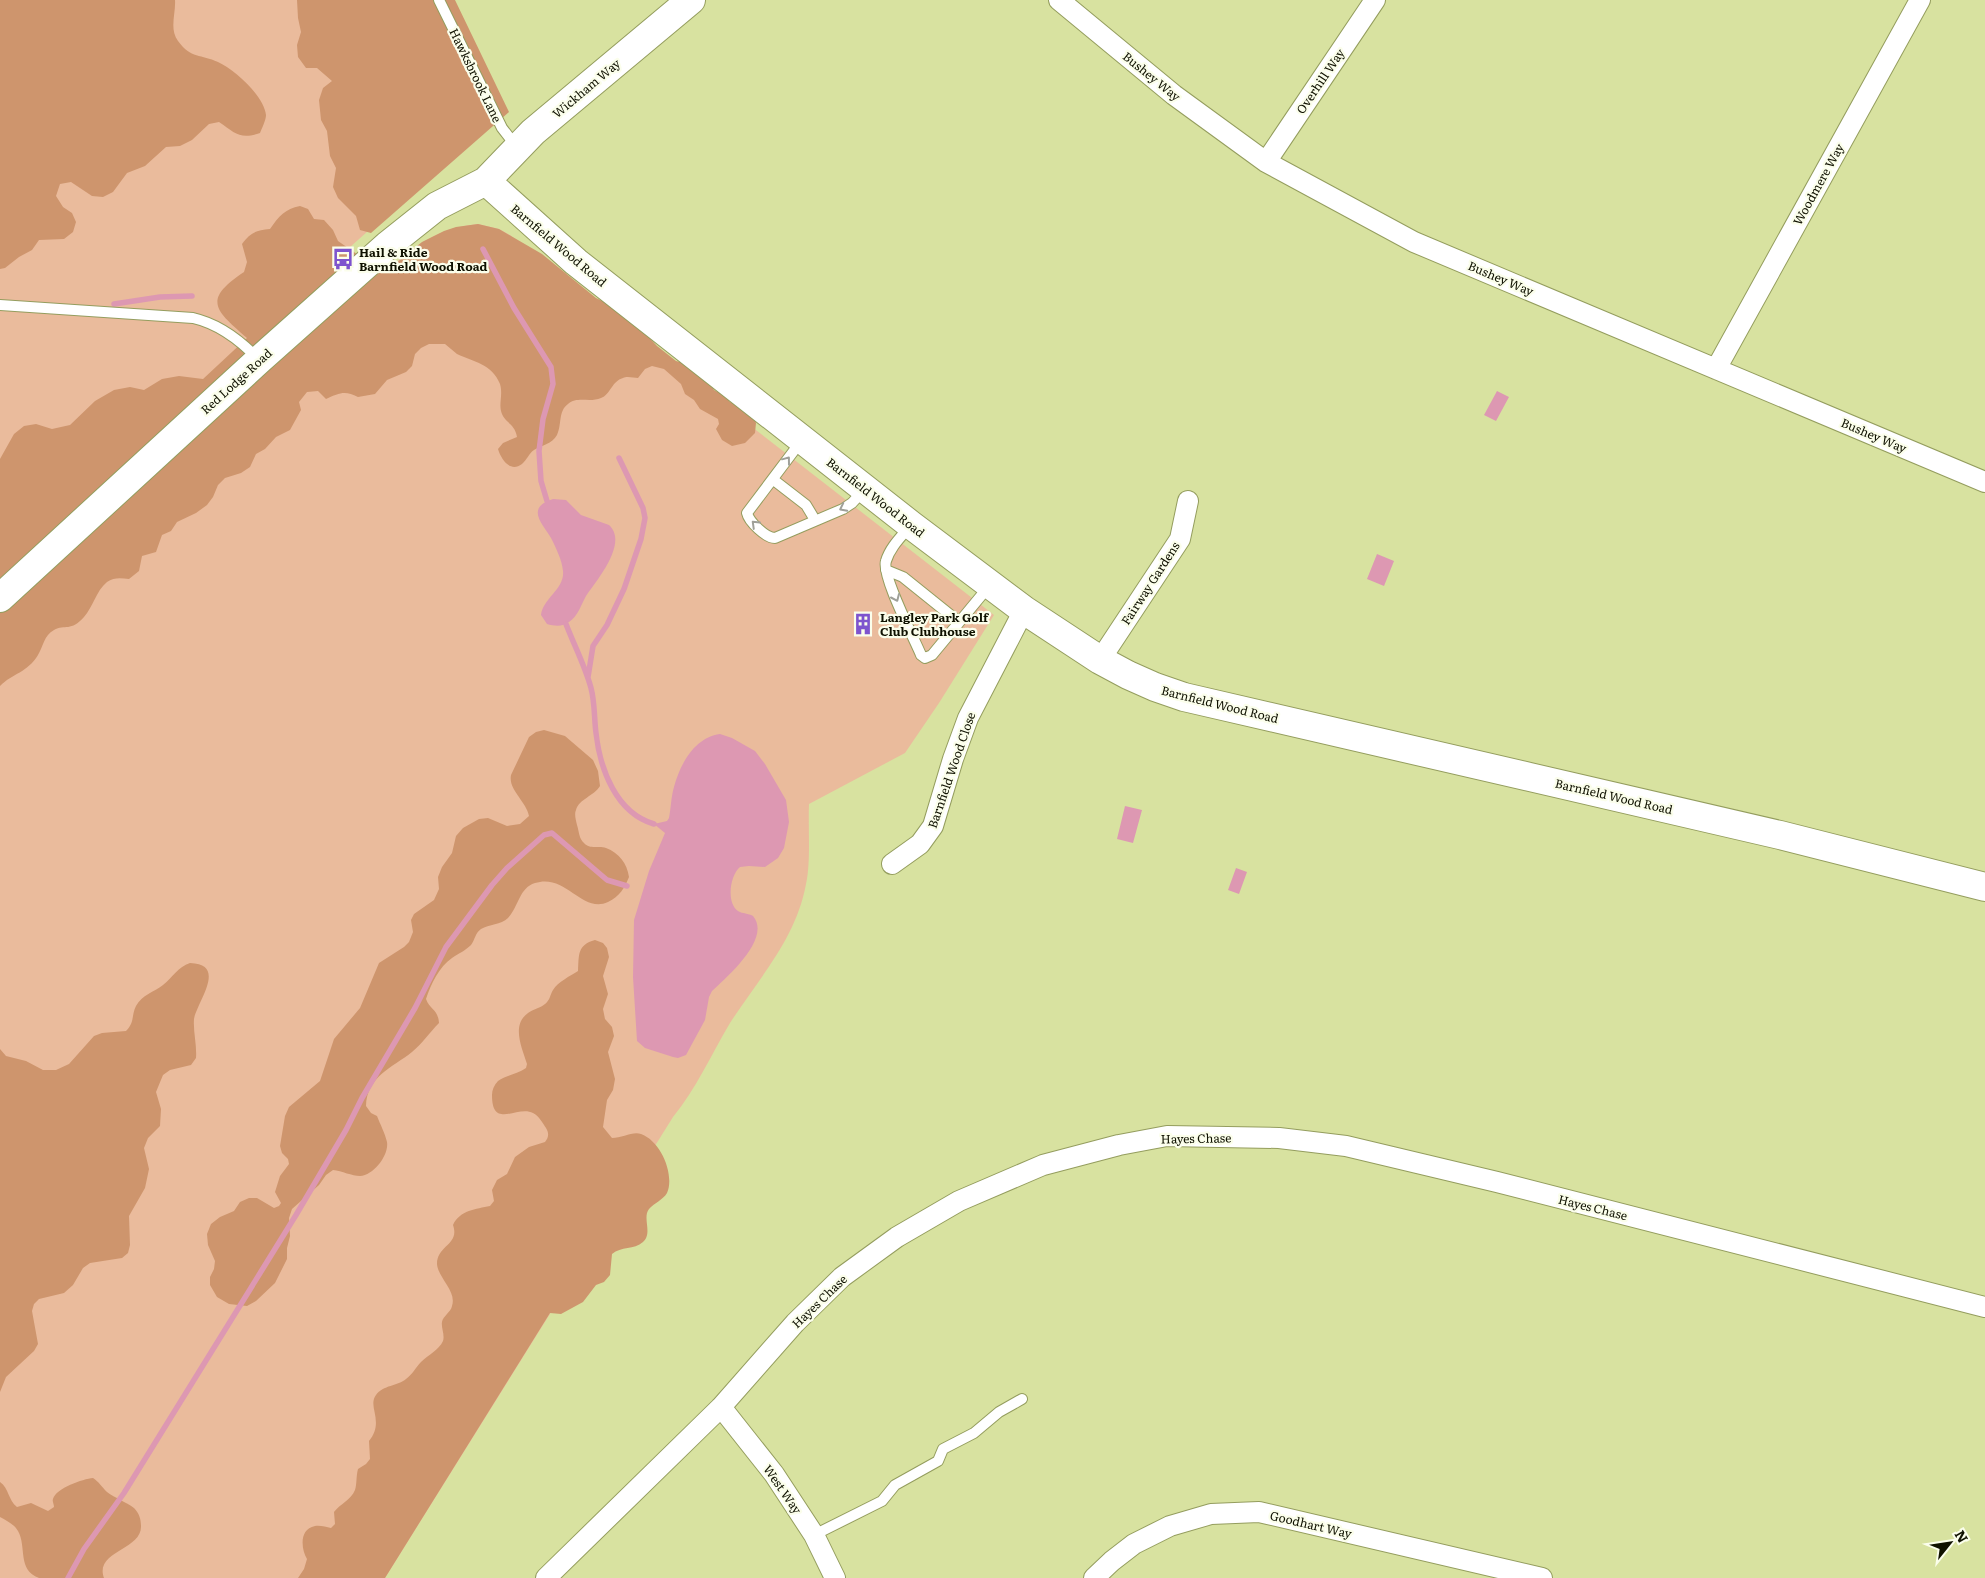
<svg xmlns="http://www.w3.org/2000/svg" width="1985" height="1578" viewBox="0 0 1985 1578" font-family="Literata,serif">
<style>
.green{fill:#eabb9c}
.forest{fill:#ce956d}
.water{fill:#dd98b2}
.lines{fill:none;stroke-linecap:round;stroke-linejoin:round}
.stream{stroke:#dd98b2;stroke-width:5.5}
.lane-casing{stroke:#949d5e;stroke-width:12}
.street-casing{stroke:#949d5e;stroke-width:22}
.secondary-casing{stroke:#949d5e;stroke-width:30}
.lane{stroke:#fff;stroke-width:10}
.street{stroke:#fff;stroke-width:20}
.secondary{stroke:#fff;stroke-width:28}
.oneway{stroke:#9fa099}
.labels{text-anchor:middle;dominant-baseline:central;stroke-width:4.5;stroke-linejoin:round;paint-order:stroke}
.street-label{font-size:12px;fill:#0f1100;stroke:#fbfeeb}
.poi-label{font-size:12px;font-weight:bold;fill:#0f1100;stroke:#fbfeeb;text-anchor:start}
</style>
<rect width="100%" height="100%" fill="#d8e2a0"/>
<!-- green -->
<path class="green" d="M0 0H431L386 215 248 338 0 567Z
M478 224 499 229 510 235 662 357 994 615 939 703 905 753 809 804C808 828 811 862 806 884 796 939 759 978 730 1023 711 1055 696 1089 673 1117L385 1578H0V625L400 259C424 239 446 227 478 224Z"/>
<!-- forest -->
<path class="forest" d="M0 0H175C176 13 169 29 178 41 191 59 201 54 218 62 234 69 264 96 266 115 266 120 262 128 260 133 240 140 235 133 219 122L209 124 192 140 180 146 166 147 145 166 127 173 113 192 103 197 92 196 71 182 60 184 56 196 63 207 72 213 76 222 73 232 64 239 39 240 32 250 19 257 5 268 0 269Z
M297 0H455L509 112 371 233 360 230 356 216 338 198 333 187 336 168 330 156 327 131 321 120 319 100 323 88 332 81 317 68H306L298 57 297 45 301 32 298 18Z
M300 206 308 209 314 219 324 220 333 230 338 241 384 273 422 242 444 231 456 227 478 224 499 229 542 254 596 298 619 309 629 321 644 332 657 346 676 361 687 364 709 380 714 390 724 395 730 402 742 405 752 413 756 423 755 433 745 443 732 446 722 440 716 429 719 424 718 419 700 409 694 400 685 394 681 384 664 369 652 366 645 369 638 378C634 378 627 376 623 378 612 381 610 395 601 398 590 403 577 396 568 404 558 411 562 425 557 435 552 444 542 445 534 450 529 453 527 460 522 464 510 473 501 459 498 449L503 443 517 437C515 423 504 423 501 411 499 403 503 394 500 384 492 364 474 362 457 354 453 351 449 347 445 344H429L421 348 415 354 412 366 406 372 387 380 375 394 358 397C345 390 339 393 326 399L318 391 307 392 299 402 301 410 290 430 276 437 265 449 256 454 250 467 241 473 225 478 218 485 213 497 207 505 196 513 177 522 171 531 162 535 156 552 142 556 139 571 129 579C121 578 114 577 107 582 96 591 93 607 84 617 71 632 65 624 54 630 44 635 43 647 38 655 27 673 13 673 0 686V459L14 434 24 426 36 424 52 429 70 425 95 401 114 390 130 387 144 390 162 379 179 376 203 379 247 338C215 310 202 300 244 272L247 262 242 244C250 233 256 230 270 229 279 216 285 209 300 206Z
M544 730 565 736 593 760 598 771 600 786C594 796 579 799 576 810 574 814 576 820 577 825 579 831 579 839 584 843 590 850 599 845 606 848 619 853 627 863 629 877 624 889 620 896 608 902 582 914 566 873 535 883 519 888 519 906 508 918 501 925 489 924 481 929 475 933 475 940 471 945 465 951 459 953 452 958 439 967 431 984 426 999 430 1010 438 1009 439 1023 429 1033 422 1044 412 1052 392 1068 367 1076 366 1106L371 1113 377 1116C380 1124 385 1133 387 1142 389 1155 374 1175 360 1176 352 1176 342 1171 333 1170L326 1175 319 1185 292 1209 289 1218 290 1236 287 1248V1259L275 1283 256 1301 247 1306 229 1304 217 1297 210 1285V1277L214 1269 215 1261 208 1245 207 1234 211 1224 220 1217 234 1211 240 1202 249 1198H257L274 1208 279 1206 281 1203 275 1192 280 1176 289 1164 288 1159 282 1153 280 1146 285 1116 289 1107 320 1081 334 1039 360 1008 379 963 404 947 409 942 413 932 411 920 414 914 434 900 439 889 438 877 442 867 452 853 456 836 463 828 479 819 488 818 507 826 520 824 529 816C526 801 508 790 511 775L529 737 536 732Z
M595 940 603 943 607 948 609 957 603 976 608 994 603 1009 605 1019 612 1027 614 1036 608 1052 615 1079 613 1090 607 1100 603 1127 612 1138C622 1138 633 1131 641 1134 661 1141 675 1175 667 1193 663 1200 654 1203 649 1209 642 1218 653 1233 643 1242 634 1250 621 1246 612 1254L610 1275 604 1282 596 1285 583 1302 561 1314 550 1313 385 1578H298L304 1569 307 1559C301 1549 299 1529 315 1526 320 1525 326 1527 331 1528L335 1524 334 1512C340 1504 351 1500 355 1490 357 1484 356 1476 358 1469L366 1464 370 1459 369 1441C385 1421 367 1407 376 1395 383 1385 398 1386 406 1379 412 1375 416 1367 421 1362 428 1355 439 1350 443 1341 445 1335 441 1328 442 1322 443 1316 451 1312 452 1306 457 1291 438 1278 437 1264 437 1245 460 1245 453 1225 460 1210 476 1209 490 1206L494 1201 492 1190 497 1180 507 1174 515 1157 529 1147 545 1142C549 1137 549 1133 546 1128 542 1122 539 1116 533 1113 517 1105 492 1130 492 1095 492 1090 494 1085 498 1081 506 1075 518 1074 526 1068L527 1064C522 1048 511 1025 528 1013 533 1009 541 1008 545 1004 550 1000 550 995 553 990 558 982 570 976 578 971 579 955 577 945 595 940Z
M190 963C228 964 197 1002 194 1019 193 1031 197 1045 196 1058L191 1065 170 1070 163 1075 156 1092 161 1109 160 1126 148 1138 144 1148 149 1169 145 1188 129 1216 130 1245 128 1253 122 1258 90 1263 83 1268 73 1285 64 1293 39 1299 34 1304 32 1311 38 1344 34 1351 6 1377 0 1392V1049L6 1056 26 1061 43 1070H56L69 1064 94 1036 102 1033 126 1031C135 1022 131 1016 136 1006 142 995 154 992 163 985 173 977 178 967 190 963Z
M93 1478C99 1482 102 1487 107 1492 115 1498 126 1502 134 1508 139 1513 141 1519 141 1526 142 1550 94 1551 104 1578 92 1578 48 1578 39 1578 17 1570 27 1547 18 1531 14 1524 7 1521 0 1517V1482C9 1488 8 1500 17 1507L31 1503 48 1511 54 1507C54 1504 52 1501 53 1499 56 1488 83 1479 93 1478Z"/>
<!-- water -->
<path class="water" d="M1497 391 1509 397 1496 421 1484 415Z
M553 499 566 500 581 515 609 525C629 543 596 581 586 596 581 605 578 616 569 622 563 627 554 626 547 624L541 615C543 598 565 589 563 571 562 560 556 548 551 538 544 525 524 508 553 499Z
M1377 554 1394 561 1384 586 1367 579Z
M720 734 732 738 755 751 765 764 786 800 789 822 784 848 778 858 765 867 749 866 740 867C730 875 726 903 738 911 743 914 748 913 753 916 772 938 727 977 712 991L709 997 705 1020 686 1055 678 1058 673 1057 645 1048 637 1041 633 977 634 920 649 871 665 833 654 824 667 821 669 818C671 808 671 797 674 787 680 764 695 737 720 734Z
M1125 806 1142 810 1133 843 1117 839Z
M1236 868 1247 872 1239 894 1228 890Z"/>
<g class="lines">
<!-- stream -->
<path class="stream" d="M483 249 514 308 551 367 553 384 543 419 539 451 541 481 547 501
M114 304 160 297 192 296
M566 624C574 645 585 666 591 688 595 703 594 718 596 733 600 769 616 813 654 824
M588 677 593 646 607 625 624 589 641 539 645 518 643 508 619 458
M68 1578 84 1549 124 1493 296 1215 346 1130 362 1098 415 1008 446 947 492 885 507 868 544 835 552 833 607 880 627 886"/>
<!-- lane casing -->
<g class="lane-casing">
<path id="lane" d="M439 0 502 128 516 146
M0 305 193 318C219 324 240 340 258 359
M802 440 747 513C749 522 766 538 775 538L843 509 852 503 865 489
M771 481H775L806 505 815 520
M911 525C902 536 890 547 886 561 881 575 914 638 921 655L925 658 932 655 990 585
M886 570 903 577 959 622
M814 1535 882 1501 895 1485 938 1461 943 1449 974 1433 999 1412 1022 1399"/>
</g>
<!-- street casing -->
<g class="street-casing">
<path id="street" d="M1059 0 1174 95 1266 162 1414 242 1985 482
M1266 162 1375 0
M1716 369 1920 0
M1100 660 1180 539 1188 501
M892 864 920 844 933 826 953 759 968 718 1024 610
M721 1407 774 1474 814 1535 835 1578
M546 1578 721 1407 795 1323 842 1277 897 1237 959 1201 1043 1165 1119 1145 1167 1136 1279 1138 1346 1146 1497 1182 1985 1307
M1094 1578 1112 1561 1134 1544 1170 1526 1211 1514 1259 1512 1542 1578"/>
</g>
<!-- secondary casing -->
<g class="secondary-casing">
<path id="secondary" d="M486 181 576 262 911 525 1024 610 1100 660 1128 675 1155 687 1184 697 1780 835 1985 887
M0 598 259 360 388 245 437 206 486 181 533 132 691 0"/>
</g>
<!-- lane -->
<use href="#lane" class="lane"/>
<!-- street -->
<use href="#street" class="street"/>
<!-- secondary -->
<use href="#secondary" class="secondary"/>
</g>
<!-- one-way arrows -->
<defs><path id="oneway-chevron" d="M-2-3.5L2.5 0L-2 3.5" fill="none" stroke-width="1.6" stroke-linecap="round" stroke-linejoin="round" transform="scale(1.25)"/></defs>
<g class="oneway">
<use href="#oneway-chevron" transform="translate(787 460) rotate(-53)"/>
<use href="#oneway-chevron" transform="translate(843 508) rotate(153)"/>
<use href="#oneway-chevron" transform="translate(755 524) rotate(-136)"/>
<use href="#oneway-chevron" transform="translate(896 598) rotate(66)"/>
</g>
<!-- icons -->
<defs>
<g id="bus-bare" transform="scale(1.725)"><path d="M-5-6H5V4H4V6H2V4H-2V6H-4V4H-5ZM-3.5-4V0h7V-4ZM-3.5 1.2v1.5H-2V1.2ZM2 1.2v1.5H3.5V1.2Z" fill="#7e54ce" stroke="#fbfeeb" stroke-width="2.5" paint-order="stroke"/></g>
<g id="building-bare" transform="scale(1.725)"><path d="M-4-6H4V6H1V3H-1V6H-4ZM-2.5-4.3h1.7v1.8h-1.7ZM.8-4.3h1.7v1.8H.8ZM-2.5-1h1.7V.8h-1.7ZM.8-1h1.7V.8H.8Z" fill="#7e54ce" stroke="#fbfeeb" stroke-width="2.5" paint-order="stroke"/></g>
</defs>
<g fill-rule="evenodd">
<use href="#bus-bare" x="343" y="259"/>
<use href="#building-bare" x="863" y="624"/>
</g>
<g class="labels">
<!-- street labels -->
<g class="street-label">
<text transform="translate(476 75) rotate(64)">Hawksbrook Lane</text>
<text transform="translate(1152 76) rotate(39)">Bushey Way</text>
<text transform="translate(1320 81) rotate(-56)">Overhill Way</text>
<text transform="translate(586 88) rotate(-40)">Wickham Way</text>
<text transform="translate(1818 184) rotate(-61)">Woodmere Way</text>
<text transform="translate(559 245) rotate(40)">Barnfield Wood Road</text>
<text transform="translate(1501 278) rotate(23)">Bushey Way</text>
<text transform="translate(236 381) rotate(-42)">Red Lodge Road</text>
<text transform="translate(1874 435) rotate(23)">Bushey Way</text>
<text transform="translate(876 497) rotate(38)">Barnfield Wood Road</text>
<text transform="translate(1150 583) rotate(-57)">Fairway Gardens</text>
<text transform="translate(1220 704) rotate(14)">Barnfield Wood Road</text>
<text transform="translate(951 770) rotate(-71)">Barnfield Wood Close</text>
<text transform="translate(1614 796) rotate(13)">Barnfield Wood Road</text>
<text transform="translate(1196 1138) rotate(-1)">Hayes Chase</text>
<text transform="translate(1593 1207) rotate(14)">Hayes Chase</text>
<text transform="translate(819 1301) rotate(-44)">Hayes Chase</text>
<text transform="translate(783 1489) rotate(55)">West Way</text>
<text transform="translate(1311 1524) rotate(13)">Goodhart Way</text>
</g>
<!-- poi labels -->
<g class="poi-label">
<text x="359" y="252">Hail &amp; Ride<tspan x="359" dy="14">Barnfield Wood Road</tspan></text>
<text x="880" y="617">Langley Park Golf<tspan x="880" dy="14">Club Clubhouse</tspan></text>
</g>
</g>
<!-- north arrow -->
<g transform="translate(1950 1543) rotate(60)" stroke="#fbfeeb" stroke-width="4" paint-order="stroke">
<path d="M0-4L9 19L0 12L-9 19Z" fill="#0f1100"/>
<text y="-8" font-size="14" font-weight="bold" text-anchor="middle" fill="#0f1100">N</text>
</g>
</svg>
